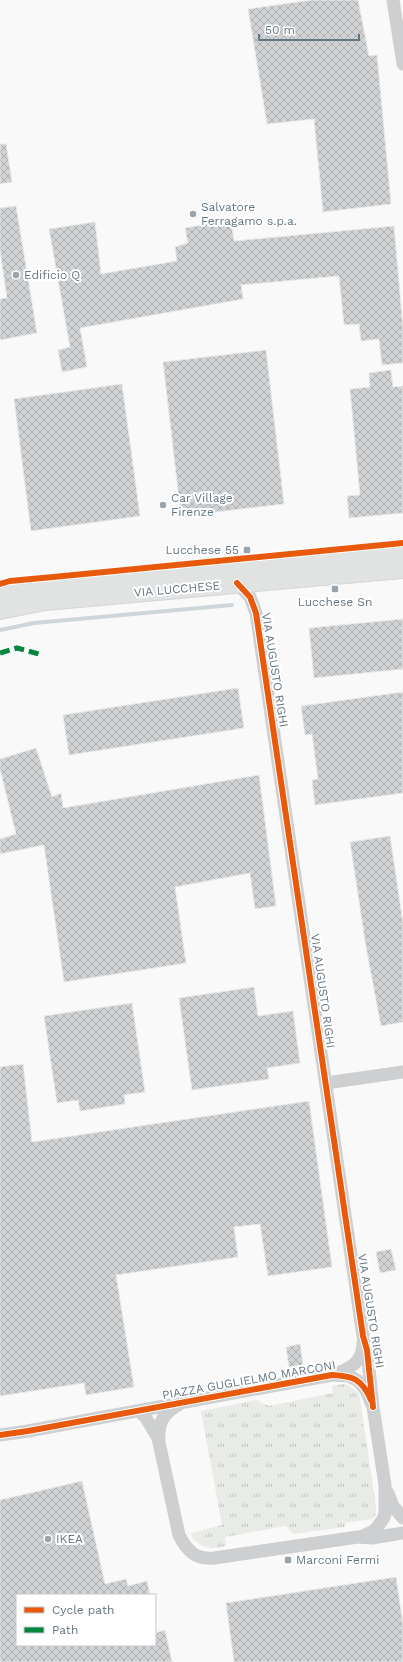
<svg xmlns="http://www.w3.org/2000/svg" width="403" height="1662" viewBox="0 0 403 1662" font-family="'Work Sans',sans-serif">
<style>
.grass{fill:url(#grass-tufts)}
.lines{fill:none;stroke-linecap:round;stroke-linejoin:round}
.stream{stroke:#ced6d9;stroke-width:4}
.building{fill:url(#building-cross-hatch);stroke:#e8e8e8}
.secondary-casing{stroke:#d5d6d7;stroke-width:20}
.street{stroke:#cecfd0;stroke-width:13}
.secondary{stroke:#e1e2e2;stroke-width:18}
.quiet{stroke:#00873e;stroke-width:5;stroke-dasharray:10 5;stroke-linecap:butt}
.cycleway-casing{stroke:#fff;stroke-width:8}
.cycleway{stroke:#e8590c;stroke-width:6}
.poi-dot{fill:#99a4ac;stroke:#fff;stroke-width:1.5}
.labels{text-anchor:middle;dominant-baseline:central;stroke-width:4;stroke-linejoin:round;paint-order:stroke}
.poi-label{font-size:12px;fill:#657683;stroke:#fff;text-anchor:start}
.street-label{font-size:12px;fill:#657683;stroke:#fff}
</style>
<defs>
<pattern id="grass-tufts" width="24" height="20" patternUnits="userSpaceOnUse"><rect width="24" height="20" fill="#e8ebe6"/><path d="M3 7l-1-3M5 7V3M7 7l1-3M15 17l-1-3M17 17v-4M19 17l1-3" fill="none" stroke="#c0c3c0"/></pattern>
<pattern id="building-cross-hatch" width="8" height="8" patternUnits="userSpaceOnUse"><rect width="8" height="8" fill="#d0d2d3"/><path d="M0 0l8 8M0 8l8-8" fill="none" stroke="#acafb1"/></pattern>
</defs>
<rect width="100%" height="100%" fill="#f9f9f9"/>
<!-- grass -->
<path class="grass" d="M343 1384 348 1385 359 1393 376 1506V1514L372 1519 345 1523V1527L293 1534 286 1526 225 1537 226 1546C210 1549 206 1550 193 1539L191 1533 222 1525 201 1411 256 1400 269 1406 333 1393 332 1386Z"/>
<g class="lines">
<!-- stream -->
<path class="stream" d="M0 630 34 623 232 605"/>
</g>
<!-- building -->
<path class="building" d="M312 0H358L369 56 377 55 391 204 323 212 314 119 267 124 248 9Z
M0 144H6L12 182 0 184Z
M16 206 37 333 0 340V299L7 298 0 250V208Z
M231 220 234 241 394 226 403 328V363L382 365 379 339 361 341 359 324 344 325 339 276 241 285 243 299 80 328 87 367 62 372 58 350 70 347 49 229 95 222 101 274 177 261 175 247 188 243 185 228Z
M266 350 284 504 181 516 163 362Z
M391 370 393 387 403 386V513L349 518 347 496 360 495 350 389 370 387 369 373Z
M122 384 140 516 31 531 14 399Z
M403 619V669L314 678 309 628Z
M238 688 244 728 69 755 63 715Z
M403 692V793L315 805 312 780 318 779 312 734 305 735 301 706Z
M36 748 52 797 61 793 63 808 259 775 276 906 255 909 250 873 175 887 186 963 64 982 44 845 0 854V839L16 834 0 769V759Z
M390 836 403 923V1022L381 1026 366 947 350 842Z
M254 987 258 1016 293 1011 300 1063 267 1068 269 1079 192 1090 179 998Z
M132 1003 145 1092 124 1095 125 1104 80 1111 78 1100 57 1103 44 1016Z
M23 1064 32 1142 309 1101 332 1267 268 1276 260 1224 234 1227 238 1257 116 1275 134 1387 86 1395 84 1383 0 1396V1067Z
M391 1249 396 1270 380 1273 376 1252Z
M300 1344 303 1365 289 1367 286 1347Z
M82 1481 105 1584 126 1579 128 1586 147 1581 150 1595H17V1645H155V1633L165 1630 172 1662H0V1500Z
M396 1577 403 1624V1662H234L226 1603Z"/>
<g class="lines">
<!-- secondary casing -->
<g class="secondary-casing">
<path id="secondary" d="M0 593 48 584 403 553
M0 610 45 601 403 569"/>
</g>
<!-- street -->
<path class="street" d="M393 0 403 64
M237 583 250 597 256 613 363 1336 367 1350 373 1407
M326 1083 403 1072
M334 1374C350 1369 363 1362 363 1343
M135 1411 140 1412 146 1418 158 1438 179 1535C187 1551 196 1560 214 1558L358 1537 372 1538 403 1533
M0 1435 28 1431 332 1375 349 1376 358 1381 366 1390 373 1407 385 1485V1514L383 1519 375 1530 361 1537
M159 1439C158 1422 164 1413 178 1405
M388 1493 393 1506 403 1518"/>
<!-- secondary -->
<use href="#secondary" class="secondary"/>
<!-- quiet -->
<path class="quiet" d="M0 653 17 648 39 654"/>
<!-- cycleway casing -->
<g class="cycleway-casing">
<path id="cycleway" d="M237 583 250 597 256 613 363 1336 367 1350 373 1407
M0 584 10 581 53 577 403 543
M0 1435 28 1431 332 1375C353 1376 362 1379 371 1400"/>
</g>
<!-- cycleway -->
<use href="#cycleway" class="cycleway"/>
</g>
<!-- markers -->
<g class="poi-dot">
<circle cx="193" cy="214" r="4"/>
<circle cx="16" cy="275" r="4"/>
<circle cx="163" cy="505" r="4"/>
<rect x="243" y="546" width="8" height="8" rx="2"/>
<rect x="331" y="585" width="8" height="8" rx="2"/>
<circle cx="48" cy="1539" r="4"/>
<rect x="284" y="1556" width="8" height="8" rx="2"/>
</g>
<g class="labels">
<!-- poi labels -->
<g class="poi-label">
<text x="201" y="207">Salvatore<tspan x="201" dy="14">Ferragamo s.p.a.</tspan></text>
<text x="24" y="275">Edificio Q</text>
<text x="171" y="498">Car Village<tspan x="171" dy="14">Firenze</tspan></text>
<text x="239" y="550" text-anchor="end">Lucchese 55</text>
<text x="335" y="602" text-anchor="middle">Lucchese Sn</text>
<text x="56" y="1539">IKEA</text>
<text x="296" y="1560">Marconi Fermi</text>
</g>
<!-- street labels -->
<g class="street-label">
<text transform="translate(177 589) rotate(-5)">VIA LUCCHESE</text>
<text transform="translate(275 670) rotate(81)">VIA AUGUSTO RIGHI</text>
<text transform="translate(323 991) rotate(82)">VIA AUGUSTO RIGHI</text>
<text transform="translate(371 1311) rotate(81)">VIA AUGUSTO RIGHI</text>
<text transform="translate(249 1380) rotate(-10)">PIAZZA GUGLIELMO MARCONI</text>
</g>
</g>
<!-- legend -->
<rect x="16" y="1594" width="140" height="52" fill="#ffffff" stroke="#c1c8cd"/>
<rect x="24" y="1607" width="20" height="6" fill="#e8590c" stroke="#c1c8cd"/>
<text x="52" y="1614" font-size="12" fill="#657683">Cycle path</text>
<rect x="24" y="1627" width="20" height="6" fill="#00873e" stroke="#c1c8cd"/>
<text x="52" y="1634" font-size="12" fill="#657683">Path</text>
<!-- scale -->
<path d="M259 34v6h100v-6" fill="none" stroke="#657683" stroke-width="2"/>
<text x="265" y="34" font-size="12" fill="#657683" stroke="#ffffff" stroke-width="3" paint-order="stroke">50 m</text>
</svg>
